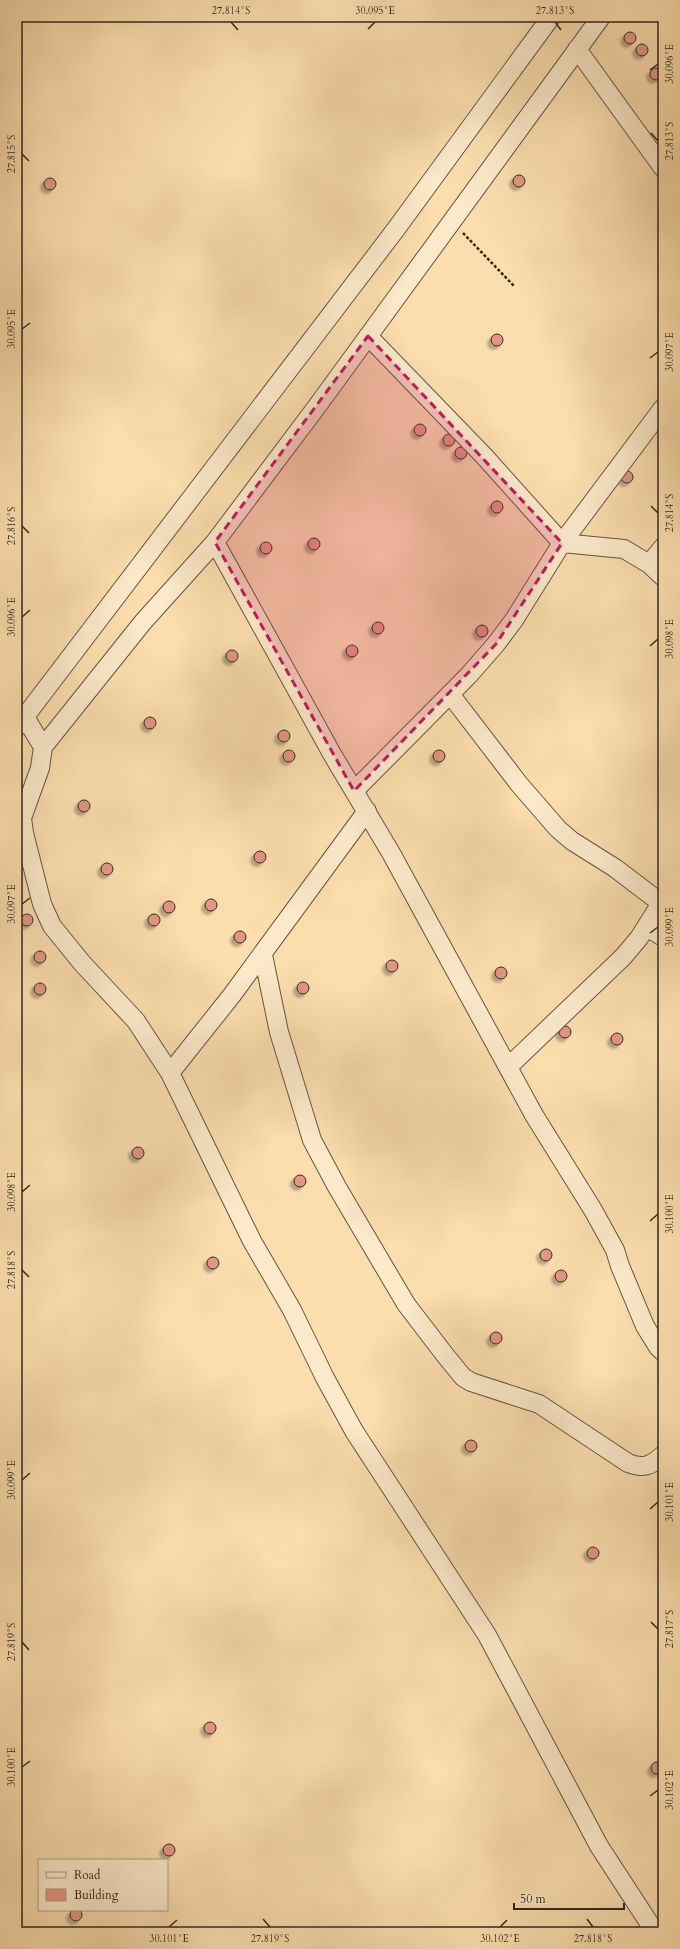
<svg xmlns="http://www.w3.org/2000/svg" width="680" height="1949" viewBox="0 0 680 1949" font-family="Cardo,serif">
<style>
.building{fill:#e49585;stroke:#30281e;filter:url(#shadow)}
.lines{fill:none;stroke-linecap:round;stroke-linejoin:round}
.minor-casing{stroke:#635542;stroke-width:20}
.path{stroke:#30281e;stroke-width:2.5;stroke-dasharray:3 2;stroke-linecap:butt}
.minor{stroke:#fce9ca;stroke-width:18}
.marked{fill:#c2185b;fill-opacity:0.2;stroke:#c2185b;stroke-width:3;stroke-dasharray:8 5;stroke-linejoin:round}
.ticks{fill:none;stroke:#30281e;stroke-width:1.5}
.neatline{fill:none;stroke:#30281e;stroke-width:1.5}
.ticks-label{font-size:10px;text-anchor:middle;fill:#30281e}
</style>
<defs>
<filter id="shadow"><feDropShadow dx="-3.5" dy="3.5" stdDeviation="1" flood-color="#0004"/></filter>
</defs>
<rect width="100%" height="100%" fill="#fbddae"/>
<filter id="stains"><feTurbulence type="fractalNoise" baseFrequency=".005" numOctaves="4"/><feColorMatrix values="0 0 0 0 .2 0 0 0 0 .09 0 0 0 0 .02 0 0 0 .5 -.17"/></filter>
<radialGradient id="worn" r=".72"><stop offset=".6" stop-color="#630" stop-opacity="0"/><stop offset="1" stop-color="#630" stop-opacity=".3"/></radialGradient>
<!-- building -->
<path class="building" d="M624 38a6 6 0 1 1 12 0a6 6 0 1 1-12 0Z
M636 50a6 6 0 1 1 12 0a6 6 0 1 1-12 0Z
M650 74a6 6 0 1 1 12 0a6 6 0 1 1-12 0Z
M513 181a6 6 0 1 1 12 0a6 6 0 1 1-12 0Z
M44 184a6 6 0 1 1 12 0a6 6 0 1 1-12 0Z
M491 340a6 6 0 1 1 12 0a6 6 0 1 1-12 0Z
M414 430a6 6 0 1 1 12 0a6 6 0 1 1-12 0Z
M443 440a6 6 0 1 1 12 0a6 6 0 1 1-12 0Z
M455 453a6 6 0 1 1 12 0a6 6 0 1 1-12 0Z
M621 477a6 6 0 1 1 12 0a6 6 0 1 1-12 0Z
M491 507a6 6 0 1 1 12 0a6 6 0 1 1-12 0Z
M308 544a6 6 0 1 1 12 0a6 6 0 1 1-12 0Z
M260 548a6 6 0 1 1 12 0a6 6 0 1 1-12 0Z
M372 628a6 6 0 1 1 12 0a6 6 0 1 1-12 0Z
M476 631a6 6 0 1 1 12 0a6 6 0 1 1-12 0Z
M346 651a6 6 0 1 1 12 0a6 6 0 1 1-12 0Z
M226 656a6 6 0 1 1 12 0a6 6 0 1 1-12 0Z
M144 723a6 6 0 1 1 12 0a6 6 0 1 1-12 0Z
M278 736a6 6 0 1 1 12 0a6 6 0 1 1-12 0Z
M283 756a6 6 0 1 1 12 0a6 6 0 1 1-12 0Z
M433 756a6 6 0 1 1 12 0a6 6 0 1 1-12 0Z
M78 806a6 6 0 1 1 12 0a6 6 0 1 1-12 0Z
M254 857a6 6 0 1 1 12 0a6 6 0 1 1-12 0Z
M101 869a6 6 0 1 1 12 0a6 6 0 1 1-12 0Z
M205 905a6 6 0 1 1 12 0a6 6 0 1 1-12 0Z
M163 907a6 6 0 1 1 12 0a6 6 0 1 1-12 0Z
M21 920a6 6 0 1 1 12 0a6 6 0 1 1-12 0Z
M148 920a6 6 0 1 1 12 0a6 6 0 1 1-12 0Z
M234 937a6 6 0 1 1 12 0a6 6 0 1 1-12 0Z
M34 957a6 6 0 1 1 12 0a6 6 0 1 1-12 0Z
M386 966a6 6 0 1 1 12 0a6 6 0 1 1-12 0Z
M495 973a6 6 0 1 1 12 0a6 6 0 1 1-12 0Z
M297 988a6 6 0 1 1 12 0a6 6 0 1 1-12 0Z
M34 989a6 6 0 1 1 12 0a6 6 0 1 1-12 0Z
M559 1032a6 6 0 1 1 12 0a6 6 0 1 1-12 0Z
M611 1039a6 6 0 1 1 12 0a6 6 0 1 1-12 0Z
M132 1153a6 6 0 1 1 12 0a6 6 0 1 1-12 0Z
M294 1181a6 6 0 1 1 12 0a6 6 0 1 1-12 0Z
M540 1255a6 6 0 1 1 12 0a6 6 0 1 1-12 0Z
M207 1263a6 6 0 1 1 12 0a6 6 0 1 1-12 0Z
M555 1276a6 6 0 1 1 12 0a6 6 0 1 1-12 0Z
M490 1338a6 6 0 1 1 12 0a6 6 0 1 1-12 0Z
M465 1446a6 6 0 1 1 12 0a6 6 0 1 1-12 0Z
M587 1553a6 6 0 1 1 12 0a6 6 0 1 1-12 0Z
M204 1728a6 6 0 1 1 12 0a6 6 0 1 1-12 0Z
M651 1768a6 6 0 1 1 12 0a6 6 0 1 1-12 0Z
M163 1850a6 6 0 1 1 12 0a6 6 0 1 1-12 0Z
M70 1915a6 6 0 1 1 12 0a6 6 0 1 1-12 0Z"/>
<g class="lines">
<!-- minor casing -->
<g class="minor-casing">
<path id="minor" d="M577 49 663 168
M215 542 332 754 391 853 534 1115 593 1210 615 1250 620 1266 645 1326 658 1347 663 1352
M562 543 663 408
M562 543 624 549 649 564 663 577
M649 564 663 547
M450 694 519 784 558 829 572 841 615 868 661 903
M25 717 43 747 40 768 22 818 24 833 42 904 52 926 82 963 136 1021 170 1073 252 1241 292 1310 325 1378 354 1431 487 1635 599 1846 655 1932
M17 727 396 229 551 17
M43 747 143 622 215 542 318 405 601 17
M354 791 469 675 496 644 514 620 562 543 485 457 368 336
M647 927 663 937
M263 955 279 1032 312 1140 337 1187 406 1304 445 1355 463 1377 471 1382 539 1404 628 1463C643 1469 651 1466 663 1455
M508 1067 623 957 639 938 663 900
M170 1073 232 995 367 811"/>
</g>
<!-- path -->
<path class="path" d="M463 233 514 286"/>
<!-- minor -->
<use href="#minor" class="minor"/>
</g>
<!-- marked area -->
<path class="marked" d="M368 336 562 543 496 644 354 791 215 542Z"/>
<!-- ticks -->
<path class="ticks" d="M231 22 238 30M555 22 561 30M368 29 375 22M650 70 658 64M651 133 658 141M22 154 29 161M22 329 30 323M650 358 658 352M651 506 658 513M22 526 29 533M22 617 30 610M650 646 658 639M22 904 30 898M650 933 658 927M22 1192 30 1185M650 1221 658 1214M22 1270 29 1277M22 1480 30 1473M650 1509 658 1502M651 1622 658 1629M22 1642 29 1650M22 1767 30 1761M650 1796 658 1790M263 1919 270 1927M587 1919 593 1927M169 1927 177 1920M500 1927 507 1920"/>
<!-- margin -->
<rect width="680" height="1949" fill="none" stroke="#fbddae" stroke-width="44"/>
<!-- legend -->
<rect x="38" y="1859" width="130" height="52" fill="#fce9ca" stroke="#aa9c85"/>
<rect x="46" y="1872" width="20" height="6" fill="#fce9ca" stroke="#aa9c85"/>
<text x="74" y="1879" font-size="12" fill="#30281e">Road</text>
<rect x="46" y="1889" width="20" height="12" fill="#e49585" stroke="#aa9c85"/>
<text x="74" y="1899" font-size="12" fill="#30281e">Building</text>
<!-- scale -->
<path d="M514 1903v6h110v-6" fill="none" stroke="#30281e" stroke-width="2"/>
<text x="520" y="1903" font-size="12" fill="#30281e" stroke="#fce9ca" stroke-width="3" paint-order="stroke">50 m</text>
<rect x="22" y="22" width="636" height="1905" class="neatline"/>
<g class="ticks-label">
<text x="231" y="14">27.814°S</text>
<text x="375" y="14">30.095°E</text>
<text x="555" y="14">27.813°S</text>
<text transform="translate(669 64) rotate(-90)" y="4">30.096°E</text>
<text transform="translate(669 141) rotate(-90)" y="4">27.813°S</text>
<text transform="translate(11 154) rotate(-90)" y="4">27.815°S</text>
<text transform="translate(11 329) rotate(-90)" y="4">30.095°E</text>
<text transform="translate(669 352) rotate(-90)" y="4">30.097°E</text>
<text transform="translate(669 513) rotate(-90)" y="4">27.814°S</text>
<text transform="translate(11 526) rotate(-90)" y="4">27.816°S</text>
<text transform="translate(11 617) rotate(-90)" y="4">30.096°E</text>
<text transform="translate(669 639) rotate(-90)" y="4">30.098°E</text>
<text transform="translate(11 904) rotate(-90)" y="4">30.097°E</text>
<text transform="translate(669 927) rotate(-90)" y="4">30.099°E</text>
<text transform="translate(11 1192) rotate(-90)" y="4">30.098°E</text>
<text transform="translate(669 1214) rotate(-90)" y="4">30.100°E</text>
<text transform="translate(11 1270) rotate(-90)" y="4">27.818°S</text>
<text transform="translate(11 1480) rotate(-90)" y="4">30.099°E</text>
<text transform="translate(669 1502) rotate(-90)" y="4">30.101°E</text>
<text transform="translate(669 1629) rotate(-90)" y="4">27.817°S</text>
<text transform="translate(11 1642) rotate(-90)" y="4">27.819°S</text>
<text transform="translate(11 1767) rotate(-90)" y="4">30.100°E</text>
<text transform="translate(669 1790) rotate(-90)" y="4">30.102°E</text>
<text x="169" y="1942">30.101°E</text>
<text x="270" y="1942">27.819°S</text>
<text x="500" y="1942">30.102°E</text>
<text x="593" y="1942">27.818°S</text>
</g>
<rect width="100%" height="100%" filter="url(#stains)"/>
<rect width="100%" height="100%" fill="url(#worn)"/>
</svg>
